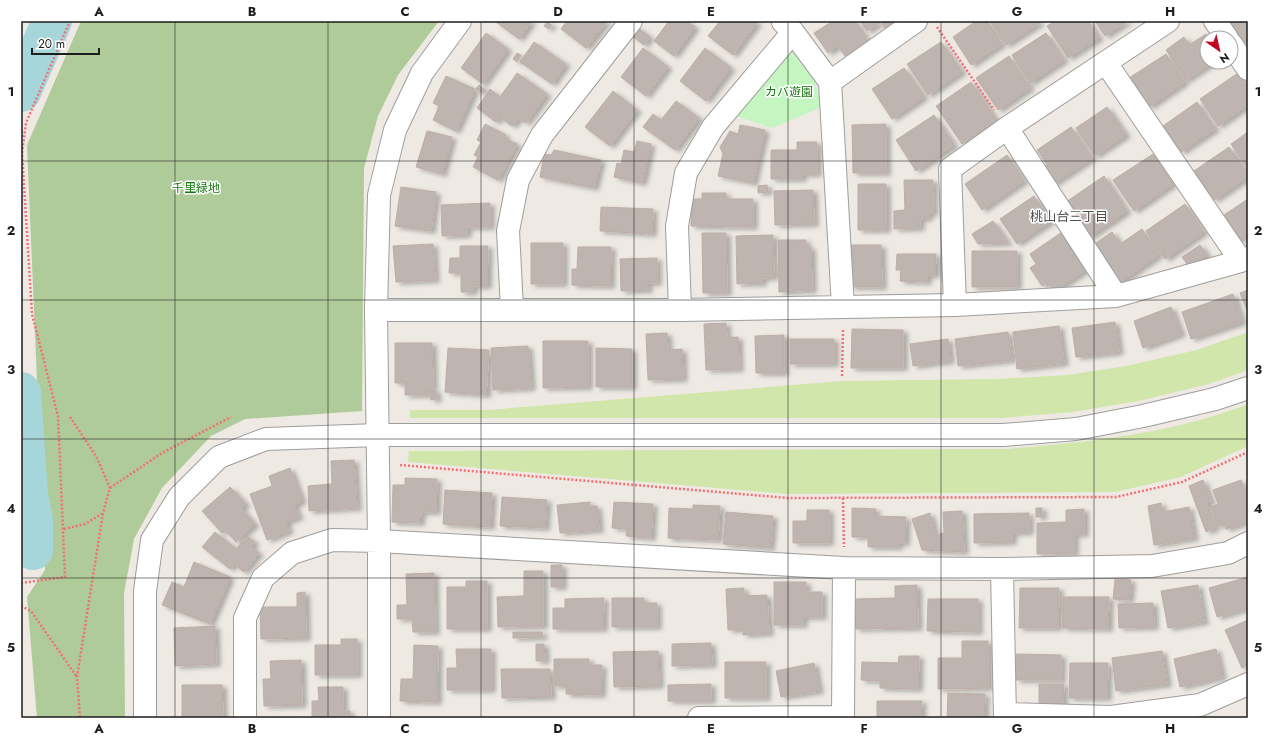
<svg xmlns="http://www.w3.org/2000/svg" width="1269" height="739" viewBox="0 0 1269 739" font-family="Jost,'Noto Sans JP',sans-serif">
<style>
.grass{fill:#d0e6ab}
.forest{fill:#afcb9a}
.park{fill:#c5f6c2}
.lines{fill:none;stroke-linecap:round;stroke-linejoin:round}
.river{stroke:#a6d5da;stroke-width:40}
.building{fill:#beb4b0;stroke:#bfaea7;filter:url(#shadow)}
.minor-casing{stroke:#9e9e9e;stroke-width:24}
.tertiary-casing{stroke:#9e9e9e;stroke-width:24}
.path{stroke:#f36f74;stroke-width:2.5;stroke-dasharray:2 2;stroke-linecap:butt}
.minor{stroke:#fff;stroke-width:22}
.tertiary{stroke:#fff;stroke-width:22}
.grid{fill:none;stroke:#1d1d1d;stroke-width:1;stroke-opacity:0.55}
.labels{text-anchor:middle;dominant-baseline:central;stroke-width:3;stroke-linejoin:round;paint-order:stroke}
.park-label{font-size:12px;fill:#167610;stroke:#fff}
.neighbourhood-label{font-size:13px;fill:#505050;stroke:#fff}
.neatline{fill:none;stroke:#1d1d1d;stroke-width:1.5}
.grid-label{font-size:13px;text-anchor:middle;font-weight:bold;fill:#1d1d1d}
</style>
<defs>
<filter id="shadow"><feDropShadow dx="4.5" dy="2.5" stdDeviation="2" flood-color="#0004"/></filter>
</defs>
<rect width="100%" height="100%" fill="#eee9e3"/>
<!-- grass -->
<path class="grass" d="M1248 332V370L1209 384 1138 401 1073 412 1002 418H410V410H488L842 381 997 379 1067 375 1126 366 1197 350Z
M1248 404V446L1181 477 1115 492 789 494 408 462 409 451 1007 449C1088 442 1171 434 1248 404Z"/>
<!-- forest -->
<path class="forest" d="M81 21H439L398 75 378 116 364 168 362 411 245 419 211 436 162 488 134 539 124 593 125 718H37L27 597 45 570 27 145Z"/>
<!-- park -->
<path class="park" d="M796 52 813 74 822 107 772 128 736 116 786 53Z"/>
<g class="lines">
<!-- river -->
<path class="river" d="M21 92 52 21
M21 392 28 495 33 519V550"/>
</g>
<!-- building -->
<path class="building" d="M497 21H532L519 39 496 22Z
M567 21H607L586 48 561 29Z
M669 21H686L695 27 674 56 654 41Z
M720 21H755L757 23 733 55 708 36Z
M833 21H855L868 41 845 56 838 46 828 53 814 33Z
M860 21H895L885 28 881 22 867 31Z
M976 21H987L1002 44 971 65 953 37Z
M990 21H1038L1040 23 1006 45Z
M1055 21H1088L1099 38 1068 58 1047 26Z
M1095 21H1128L1105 36Z
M1229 21H1248V41L1244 43Z
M547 22 552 25 549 29 544 26Z
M637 27 650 37 644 45 631 35Z
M486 33 508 49 483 84 461 68Z
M1046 33 1064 60 1030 83 1012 55Z
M1206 34 1208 38H1207V62H1213L1186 80 1166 50 1184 37 1189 45Z
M534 42 566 64 552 84 520 62Z
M941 42 962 72 928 95 907 64Z
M643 48 668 67 646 96 621 77Z
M705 48 731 68 706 101 680 81Z
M517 53 521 55 517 62 513 59Z
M1166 54 1185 82 1149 107 1129 78Z
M1009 56 1030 88 998 110 976 78Z
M904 68 924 97 892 119 872 89Z
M517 73 547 94 526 123 519 118 512 126 500 117 496 122 477 108 490 89 500 97Z
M1238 73 1248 88V105L1218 126 1200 99Z
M446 76 475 89 456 131 433 120 439 106 433 103Z
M971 82 997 121 962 144 936 106Z
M479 85 485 90 482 93 476 89Z
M613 91 637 110 610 146 585 127Z
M676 101 699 118 675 150 643 127 653 114 661 120Z
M1197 102 1215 129 1181 152 1163 126Z
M1107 107 1126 135 1095 156 1076 128Z
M934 115 954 145 916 171 896 140Z
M485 124 506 135 504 138 517 144 498 180 473 167 478 157 474 155 481 142 477 140Z
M886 124V173H853L852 125Z
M740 125 765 130 753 183 718 176 723 154 720 147 730 131 738 134Z
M1071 127 1092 158 1053 184 1042 168 1047 165 1037 150Z
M427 131 452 137 442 174 416 167Z
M1248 132V169L1231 144Z
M637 141 651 144 642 183 614 177 617 163 621 164 624 150 634 152Z
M797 142H817V174H802V179H771V150H797Z
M1229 147 1248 175V177L1214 200 1194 171Z
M554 150 601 160 594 188 540 177 544 154 551 155Z
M1153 154 1173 184 1134 211 1113 180Z
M1007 155 1024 181 982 210 965 184Z
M1104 176 1127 211 1089 237 1066 202Z
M904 180H933V213L928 214V218L920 219V228L894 229V211L905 210Z
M858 184H886V230H858Z
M767 185 768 192 758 193V186Z
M401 187 436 192 431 231 395 226Z
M813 190 814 224 775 225 774 191Z
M702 193H726V199H753V227L691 226V199H702Z
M1034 196 1051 221 1017 244 1000 219Z
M1248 199V238L1242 242 1224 215Z
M490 203V227H467V235L442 236 441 205Z
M1185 204 1204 232 1165 259 1146 231Z
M601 207 653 209 652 234 600 231Z
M993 221 1008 243 978 244 972 234Z
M1142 229 1159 255 1119 283 1093 245 1112 232 1120 244Z
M1062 232 1087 269 1054 291 1048 282 1042 286 1030 268 1036 264 1030 254Z
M702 233H726L727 293H703Z
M773 235 774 277 762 278V283L737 284 736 236Z
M778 240H806V247H811L812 290 779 292Z
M531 243H563V284H531Z
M433 244 435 280 396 282 393 246Z
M851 245H881L882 287H851Z
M1200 245 1207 255 1189 267 1182 257Z
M460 246H488L487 286H473V292H461V273H449L450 258H460Z
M578 247H611L610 286 572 285V269H577Z
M972 251H1017V287H972Z
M897 254H936L935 275H927V282L900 281 901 270H896Z
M657 258V283H647L648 290 621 291 620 259Z
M1248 290V313L1240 293Z
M1233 294 1242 322 1191 339 1182 312Z
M1171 307 1181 334 1143 348 1134 321Z
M1115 322 1119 352 1076 357 1072 328Z
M726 323 727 338 738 337 739 369 706 370 704 324Z
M1059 326 1064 363 1017 369 1013 332Z
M852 329 903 330V368H851Z
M1008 332 1012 360 958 366 955 339Z
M667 333 668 350 682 349 683 379 648 380 646 334Z
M784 335V373H756L755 336Z
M790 339H834V364H790Z
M948 339 950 361 913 366 910 344Z
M543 341H588V387L543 388Z
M395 343H432L433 388H427V395H405V383H395Z
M528 346 531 388 493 390 491 348Z
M448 348 489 350 486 395 445 392Z
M596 348 632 349V387H596Z
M436 390 437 399 431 400 430 391Z
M354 460 357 508 309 511 308 486 332 484 331 461Z
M290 468 302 501 294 505 299 517 286 522 289 531 267 540 250 494 272 486 269 476Z
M405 478 437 479 436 512H421L420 523 392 522 393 485H405Z
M1203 480 1211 502 1206 503 1215 528 1206 532 1189 486Z
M1241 480 1246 494 1248 493V521L1226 529 1224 524 1217 526 1211 507 1218 504 1213 490Z
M230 487 246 504 241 508 255 524 236 542 225 530 222 533 202 511Z
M445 490 492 493 490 527 443 524Z
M502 497 547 500 545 528 500 526Z
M590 502V507L597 506 599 530 560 533 557 505Z
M614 502 653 504 651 538 626 536 627 529 612 528Z
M1161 503 1163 512 1189 507 1194 538 1154 545 1148 506Z
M693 505 720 506 718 540 668 538 669 508 693 509Z
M852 508 876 509 875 516 906 517 905 543H898V547H868V537H852Z
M1036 508H1042V517H1036Z
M1084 509V534H1074V553L1037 554V523L1066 522V510Z
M807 510H829V543H793V521H807Z
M962 511 964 552 922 550 912 519 930 513 935 535 944 533 943 512Z
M726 512 773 516 770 548 723 544Z
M1029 513V532L1012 533V542L974 543V514Z
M215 532 236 549 247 536 255 542 251 547 259 553 244 572 234 564 230 569 202 547Z
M194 562 230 577 210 624 162 605 172 582 184 587Z
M551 565H562V587H551Z
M524 571H543V626L498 627 497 597 524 596Z
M434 573 435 632H413L412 619H397V605H407L406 574Z
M1248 577V608L1217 617 1209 588Z
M1115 579 1131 580 1129 600 1113 599Z
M466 581H487V629H447V587H466Z
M774 582H806V592H822V617H803V625H774Z
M917 585 918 628 855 629V599L895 598V586Z
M1198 585 1204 622 1168 628 1161 591Z
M744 588V596L767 595 769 633 743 635V629L728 630 726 589Z
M1020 588H1059L1058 628H1019Z
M305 592 306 638 261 639 260 607H297V593Z
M1063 597H1109L1108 629 1062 628Z
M604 598 603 629H553V608H565V599Z
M612 598H644V603H657V627H612Z
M928 599H978V632L927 631Z
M1153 603 1154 627 1119 628 1118 604Z
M1248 620V665L1242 668 1225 630Z
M215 626 216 664 175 666 174 628Z
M513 632H542L543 637 513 638Z
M341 639H357V675H315V645H341Z
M962 641H988V688L938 689V658H962Z
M711 643 712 665 672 666V644Z
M536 644H544L545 661H536Z
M414 645 438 646 437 702 400 701 401 679H413Z
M456 649H491V690H447V668H457Z
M1216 649 1222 677 1180 687 1174 659Z
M658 651 659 686 614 687 613 652Z
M1162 651 1167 684 1116 691 1112 658Z
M1016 654 1061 655V680H1016Z
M899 656H919L918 689 880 688V681L861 680 862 662 898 663Z
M554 659H589V665H602L601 695 566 694V686H554Z
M301 660 302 705 264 706 263 679H271L270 661Z
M725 662H766V698H725Z
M814 663 819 691 781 697 776 671Z
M1070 663H1108L1107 698H1069Z
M501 669H550L551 697 502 698Z
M711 684V701H668V685Z
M1039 684H1064L1063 704H1039Z
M182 685H222L223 718H182Z
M318 687H343V711H350V718H312V701H319Z
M948 693 985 694 984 718H947Z
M877 701H922L921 718H877Z"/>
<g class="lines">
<!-- minor casing -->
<g class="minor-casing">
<path id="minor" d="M1215 21 1227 38
M783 22 793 32 830 82 916 21
M1231 44 1248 69
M1106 63 1241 261
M830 82 843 307
M1007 128 1116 296
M955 305 950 169 1007 128 1168 21
M512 309 508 231 518 180 542 135 631 21
M376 310H680L955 305 1116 296 1241 261 1248 258
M680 310 677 226 686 173 713 127 793 32
M1002 569 1005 718
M1005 714 1111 717 1200 705 1248 684
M245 718V618L263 578 292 553 332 540 379 541 844 568 1002 569 1152 566 1228 553 1248 543
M379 718V541L376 310 379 195 395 130 422 73 460 21
M699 718 843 717
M843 718 844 568"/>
</g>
<!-- tertiary casing -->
<g class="tertiary-casing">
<path id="tertiary" d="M145 718V591L152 540 179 497 219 457 266 439 378 435H1003L1076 429 1143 416 1215 399 1248 388"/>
</g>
<!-- path -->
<path class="path" d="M937 27 994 110
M842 376 843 329
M70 417 96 456 110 488 103 513 77 677 80 718
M400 465 788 498 1116 497 1182 482 1248 452
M110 488 162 453 231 417
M843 498 844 547
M64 529 85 524 103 513
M21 583 65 577 58 416 32 314 22 153 26 123 70 21
M21 606 31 611 77 677"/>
<!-- minor -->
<use href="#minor" class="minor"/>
<!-- tertiary -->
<use href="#tertiary" class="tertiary"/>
</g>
<!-- grid -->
<path class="grid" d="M175 21V718M328 21V718M481 21V718M634 21V718M788 21V718M941 21V718M1094 21V718M21 161H1248M21 300H1248M21 439H1248M21 578H1248"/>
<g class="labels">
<!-- park labels -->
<g class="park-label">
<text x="789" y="92">カバ遊園</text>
<text x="196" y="188">千里緑地</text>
</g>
<!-- neighbourhood labels -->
<g class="neighbourhood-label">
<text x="1069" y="216">桃山台三丁目</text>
</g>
</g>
<!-- border -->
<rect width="1269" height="739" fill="none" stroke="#ffffff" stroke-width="44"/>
<!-- north arrow -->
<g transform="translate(1219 50) rotate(146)"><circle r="19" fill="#ffffff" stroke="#a5a5a5"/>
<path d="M0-3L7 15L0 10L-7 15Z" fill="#c10a22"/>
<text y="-6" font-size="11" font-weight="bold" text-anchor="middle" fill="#1d1d1d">N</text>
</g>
<!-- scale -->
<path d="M32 48v6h67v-6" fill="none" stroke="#1d1d1d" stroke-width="2"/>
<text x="38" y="48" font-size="12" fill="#1d1d1d" stroke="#ffffff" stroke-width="3" paint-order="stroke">20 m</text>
<rect x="22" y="22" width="1225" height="695" class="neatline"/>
<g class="grid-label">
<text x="99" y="16">A</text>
<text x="252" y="16">B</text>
<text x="405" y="16">C</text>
<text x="558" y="16">D</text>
<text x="711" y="16">E</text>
<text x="864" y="16">F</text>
<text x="1017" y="16">G</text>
<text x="1170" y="16">H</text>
<text x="11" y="96">1</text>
<text x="1258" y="96">1</text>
<text x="11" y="235">2</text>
<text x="1258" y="235">2</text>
<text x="11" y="374">3</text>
<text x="1258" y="374">3</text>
<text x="11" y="513">4</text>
<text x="1258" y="513">4</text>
<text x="11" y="652">5</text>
<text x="1258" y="652">5</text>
<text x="99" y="733">A</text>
<text x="252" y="733">B</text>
<text x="405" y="733">C</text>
<text x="558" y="733">D</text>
<text x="711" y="733">E</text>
<text x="864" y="733">F</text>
<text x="1017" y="733">G</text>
<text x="1170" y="733">H</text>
</g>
</svg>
